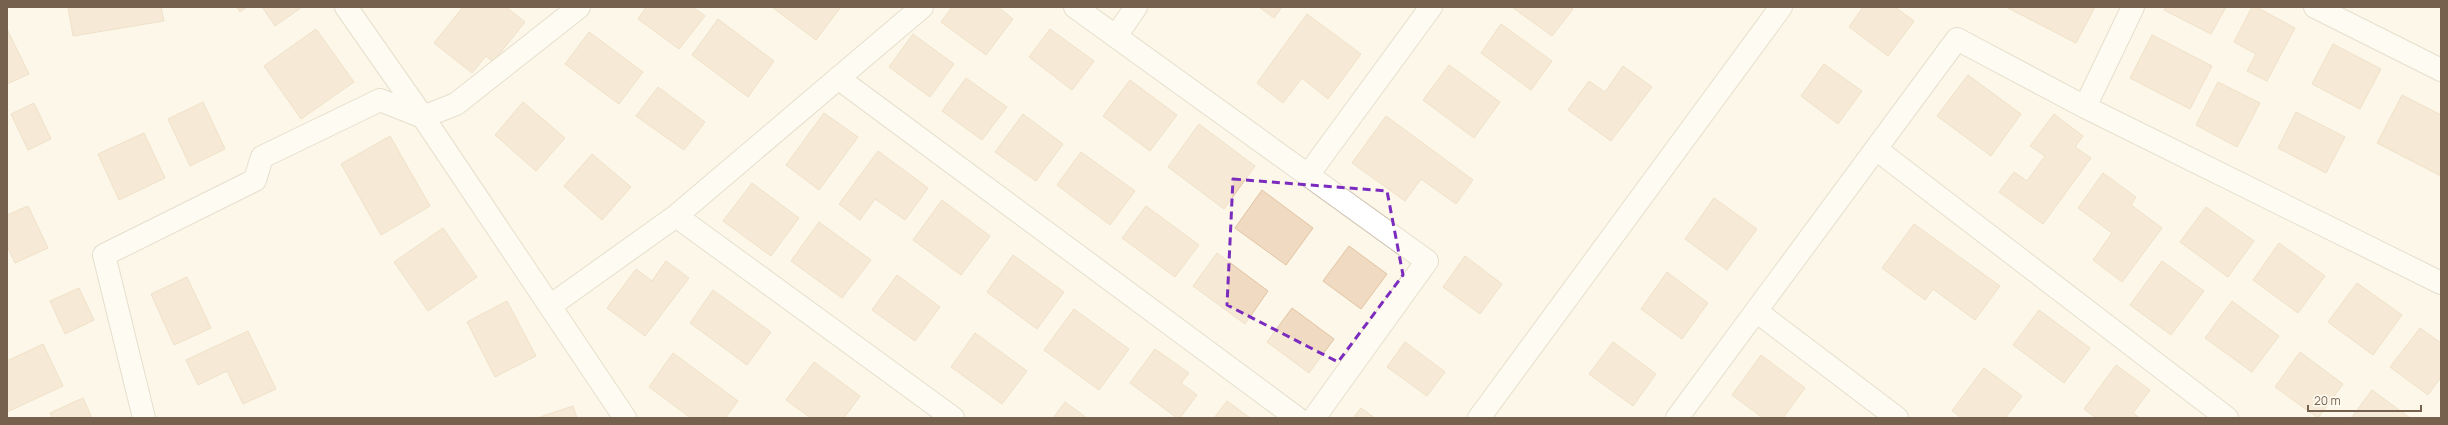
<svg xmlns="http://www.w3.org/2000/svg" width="2448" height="425" viewBox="0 0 2448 425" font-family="Manrope,sans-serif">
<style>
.building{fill:#f0dac1;stroke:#e2c3a2}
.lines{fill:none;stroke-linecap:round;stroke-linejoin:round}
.street-casing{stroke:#cdc0af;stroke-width:24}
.secondary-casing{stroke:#d0c1ac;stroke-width:24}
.street{stroke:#fff;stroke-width:22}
.secondary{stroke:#fff;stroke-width:22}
.marked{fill:none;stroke:#7b2cbf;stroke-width:3;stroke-dasharray:8 5;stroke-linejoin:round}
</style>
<rect width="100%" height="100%" fill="#fcf7e8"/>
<!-- building -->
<path class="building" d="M68 7H161L164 21 73 36Z
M237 7H247L240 12Z
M262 7H302L275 26Z
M463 7H506L525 22 493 62 486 56 472 73 434 43Z
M646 7H693L705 16 679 49 638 19Z
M772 7H839L840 8 816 40Z
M952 7H998L1013 19 986 55 941 22Z
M1259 7H1282L1274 18Z
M1512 7H1569L1573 9 1552 36Z
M1863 7H1895L1914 21 1888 56 1849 27Z
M2006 7H2095L2076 43Z
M2166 7H2226L2211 34 2164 10Z
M2252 7H2256L2295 28 2267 81 2247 71 2256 54 2234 42Z
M1307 14 1361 54 1328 99 1302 78 1283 103 1257 83Z
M718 19 774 61 748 97 692 55Z
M1501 24 1552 61 1531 90 1481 53Z
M7 29 29 74 7 84Z
M316 29 354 82 301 119 264 66Z
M1050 29 1094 61 1072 90 1029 57Z
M589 32 643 72 619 104 565 64Z
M913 34 954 64 930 97 889 67Z
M2152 35 2212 66 2190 109 2130 78Z
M2333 44 2381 69 2360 109 2312 84Z
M1824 64 1862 91 1838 124 1801 96Z
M1449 65 1500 102 1474 138 1423 100Z
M1623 66 1652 87 1611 141 1568 110 1589 81 1605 92Z
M1968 75 2021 114 1991 156 1937 116Z
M966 78 1007 107 982 140 942 111Z
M1130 80 1177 115 1150 151 1103 116Z
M2218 82 2260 103 2237 147 2196 125Z
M658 87 705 122 684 150 636 116Z
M2402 95 2441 115V176L2377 143Z
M203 102 225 149 190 166 168 119Z
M523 102 565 138 536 171 495 135Z
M34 103 51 139 28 150 11 114Z
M2296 112 2345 137 2326 173 2278 148Z
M824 113 858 137 819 190 786 165Z
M1023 114 1063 144 1036 181 995 152Z
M2054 114 2083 136 2075 147 2091 158 2043 224 1999 192 2014 172 2027 181 2045 156 2030 146Z
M1386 116 1473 180 1456 204 1421 179 1405 201 1352 163Z
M1199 124 1255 166 1224 209 1168 167Z
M144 133 165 178 119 200 98 154Z
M390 136 430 206 381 235 341 164Z
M878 151 928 188 905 220 875 199 860 220 839 204Z
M1081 152 1135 191 1110 225 1057 185Z
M592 154 631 187 602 220 564 186Z
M2103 173 2136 197 2131 205 2162 228 2122 282 2093 260 2112 233 2078 208Z
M752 183 799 218 771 256 723 221Z
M1262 190 1313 228 1286 265 1235 228Z
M1714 198 1757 229 1727 270 1685 239Z
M942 200 990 236 961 275 913 240Z
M28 206 48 248 15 263 7 246V215Z
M1146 206 1199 245 1175 277 1122 238Z
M2206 207 2254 241 2228 277 2180 242Z
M819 222 871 260 842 298 791 261Z
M1914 224 2000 286 1975 320 1933 289 1925 300 1882 268Z
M443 228 477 277 428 311 394 262Z
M2279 243 2325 276 2298 313 2253 280Z
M1349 246 1387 274 1361 309 1323 281Z
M1217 253 1268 291 1245 324 1193 286Z
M1013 255 1064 292 1037 329 987 292Z
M1465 256 1502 284 1480 314 1443 287Z
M666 261 689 278 645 336 607 308 636 269 652 281Z
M2162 261 2204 291 2171 335 2130 305Z
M1667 272 1708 303 1682 339 1641 309Z
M897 275 940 307 915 341 872 310Z
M187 277 211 328 174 345 151 294Z
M2357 283 2402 315 2373 355 2328 322Z
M79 288 94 320 65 334 50 301Z
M713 290 771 332 747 365 690 323Z
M507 301 536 356 495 377 467 322Z
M2232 301 2279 336 2252 372 2205 338Z
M1292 308 1334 339 1309 373 1267 342Z
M1074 309 1129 349 1099 390 1044 350Z
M2039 310 2090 348 2064 383 2013 345Z
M2420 328 2441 343V377L2428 395 2390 367Z
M248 331 276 389 243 404 227 371 198 385 186 360Z
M975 333 1027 371 1002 404 951 367Z
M1405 342 1445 372 1427 396 1387 367Z
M1613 342 1656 374 1633 406 1589 374Z
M43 344 63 386 7 412V361Z
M1155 349 1189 373 1181 383 1197 395 1180 418H1177L1130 383Z
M2300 352 2343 384 2318 418 2275 387Z
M673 353 738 401 725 418H691L649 387Z
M1761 355 1805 388 1783 418H1763L1732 395Z
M814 362 860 396 844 418H811L786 400Z
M2116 365 2150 390 2133 413 2140 418H2096L2084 409Z
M1984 368 2022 396 2005 418H1962L1952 411Z
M2372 390 2410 418H2351Z
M83 398 92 418H53L50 413Z
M1227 401 1250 418H1214Z
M1065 402 1087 418H1053Z
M573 406 577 418H537Z
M1361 408 1375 418H1353Z"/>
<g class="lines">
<!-- street casing -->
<g class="street-casing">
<path id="street" d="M1075 7 1427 261 1314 418
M2315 7 2441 70
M1116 36 1136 7
M838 78 1297 418
M2085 107 2133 7
M1876 149 2227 418
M1308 175 1431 7
M676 216 953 418
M550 306 676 216 922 7
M1756 311 1897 418
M144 418 104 255 255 180 262 157 380 100 423 117 456 104 579 7
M1677 418 1957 39 2085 107 2441 283"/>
</g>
<!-- secondary casing -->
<g class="secondary-casing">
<path id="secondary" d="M346 7 423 117 625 418
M1479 418 1781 7"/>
</g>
<!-- street -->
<use href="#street" class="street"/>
<!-- secondary -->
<use href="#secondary" class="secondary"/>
</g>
<!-- marked area -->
<path d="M0 0H2448V425H0ZM1233 179 1387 191 1403 275 1338 362 1227 305Z" fill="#fcf7e8" fill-opacity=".55" fill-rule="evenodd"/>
<path class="marked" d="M1233 179 1387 191 1403 275 1338 362 1227 305Z"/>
<!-- border -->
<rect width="2448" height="425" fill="none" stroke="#75614d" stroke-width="16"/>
<!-- scale -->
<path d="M2308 405v6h113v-6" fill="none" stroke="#75614d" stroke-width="2"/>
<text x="2314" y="405" font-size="12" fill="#75614d" stroke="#fefaef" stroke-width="3" paint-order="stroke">20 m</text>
</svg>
